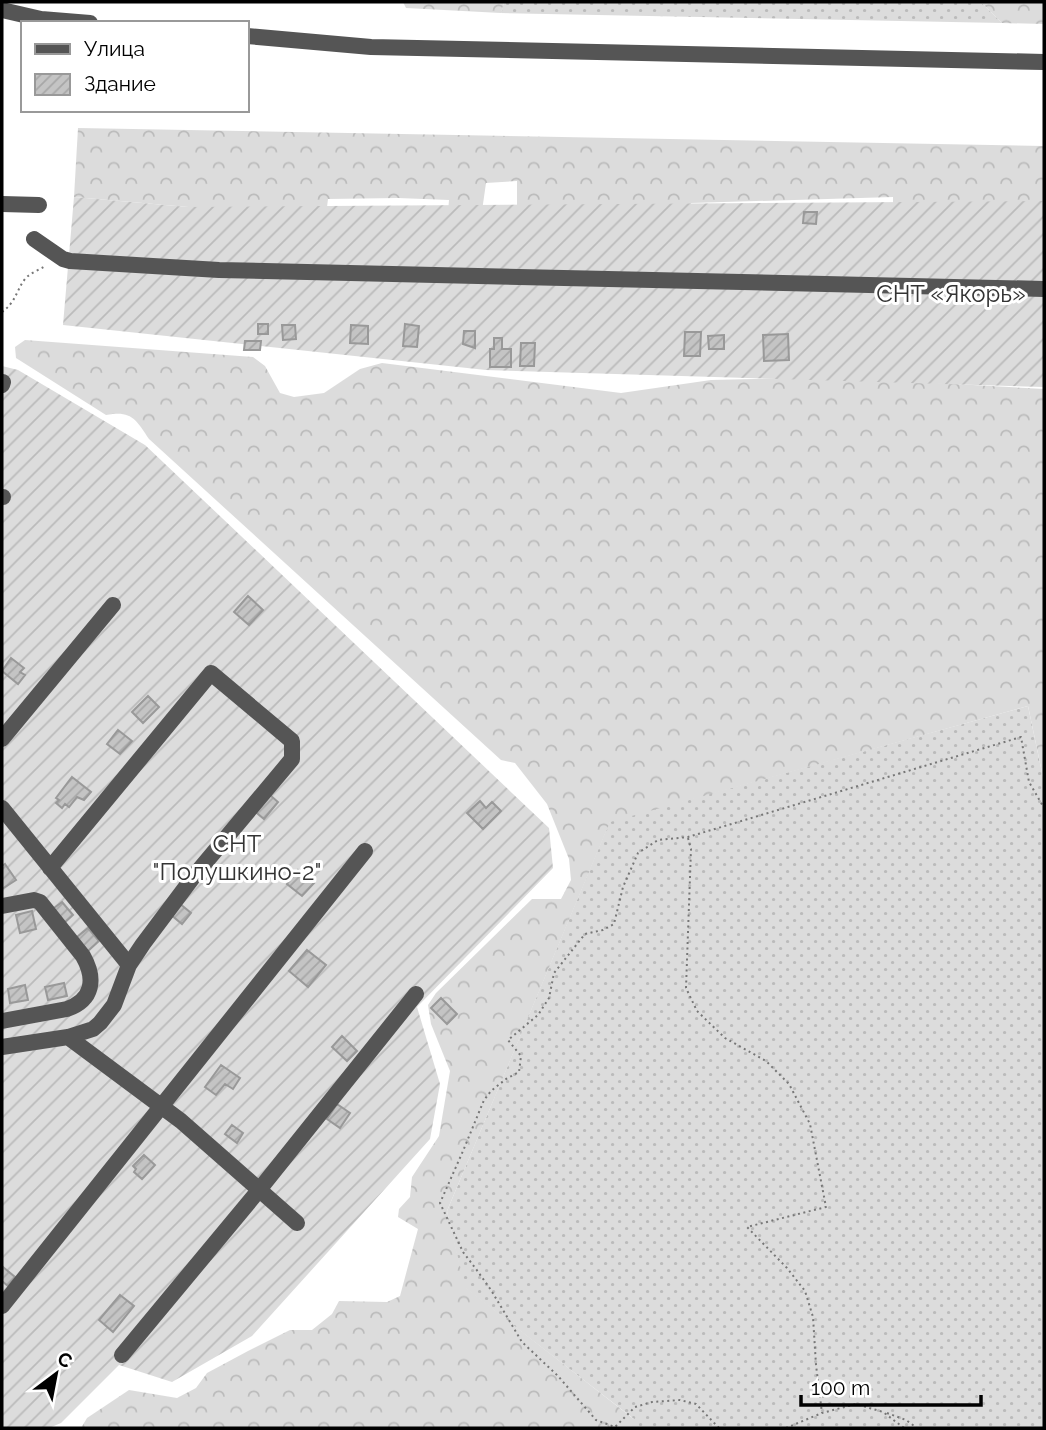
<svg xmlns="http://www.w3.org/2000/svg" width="1046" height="1430" viewBox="0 0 1046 1430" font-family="Raleway,sans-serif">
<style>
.grass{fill:url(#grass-dots)}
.forest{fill:url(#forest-crowns)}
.garden{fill:url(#garden-furrows)}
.building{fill:url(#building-hatch);stroke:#999;stroke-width:2}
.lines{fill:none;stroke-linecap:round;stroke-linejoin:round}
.path{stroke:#777;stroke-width:2;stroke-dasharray:2 3.5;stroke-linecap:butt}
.minor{stroke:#555;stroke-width:16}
.labels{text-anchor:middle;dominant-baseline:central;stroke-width:6;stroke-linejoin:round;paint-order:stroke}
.park-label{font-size:24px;fill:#333;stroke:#fff}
</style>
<defs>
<pattern id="grass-dots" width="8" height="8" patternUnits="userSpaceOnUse" patternTransform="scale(1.75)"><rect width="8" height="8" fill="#dcdcdc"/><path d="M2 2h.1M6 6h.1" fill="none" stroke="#bbb" stroke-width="1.8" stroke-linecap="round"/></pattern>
<pattern id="forest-crowns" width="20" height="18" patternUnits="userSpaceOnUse" patternTransform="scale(1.75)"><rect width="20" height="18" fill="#dcdcdc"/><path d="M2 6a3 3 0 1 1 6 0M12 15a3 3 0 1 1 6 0" fill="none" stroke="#bbb"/></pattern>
<pattern id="garden-furrows" width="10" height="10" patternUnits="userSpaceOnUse" patternTransform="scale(1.75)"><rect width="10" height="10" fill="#dcdcdc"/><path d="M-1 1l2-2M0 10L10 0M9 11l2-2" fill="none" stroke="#bbb"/></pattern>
<pattern id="building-hatch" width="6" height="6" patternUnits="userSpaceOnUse" patternTransform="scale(1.75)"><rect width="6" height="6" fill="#c4c4c4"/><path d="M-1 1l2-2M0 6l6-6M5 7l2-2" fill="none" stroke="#a7a7a7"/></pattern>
</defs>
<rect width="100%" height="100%" fill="#fff"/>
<!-- grass -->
<path class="grass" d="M504 2H981L1002 23 501 13Z
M1028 706 1044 782V1428H630L634 1419 464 1287 447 1211 610 821Z"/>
<!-- forest -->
<path class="forest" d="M403 2H504L501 13 406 8Z
M981 2H1044V24L1002 23Z
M78 128 1044 146V202L893 220V197L691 203 690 215 517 209V181L486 183 482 211 448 212 449 200 398 198 328 199 327 207H188L74 197Z
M25 340 253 357 265 366 280 393 294 397 324 393 360 369 382 363 621 393 711 380 828 377 1044 389V782L1028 706 610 822 447 1211 465 1287 635 1420 630 1428H81L87 1418 129 1390 177 1398 196 1388 207 1373 248 1351 290 1330H312L332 1314 339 1301 387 1302 400 1296 418 1229 398 1217 399 1209 410 1197 412 1177 439 1136 450 1071 431 1024 428 1005 436 993 532 899H561L571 880 569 859 547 804 515 763 501 760 149 439C136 419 131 410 106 415L16 358 15 347Z"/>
<!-- garden -->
<path class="garden" d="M74 197 188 207 1044 201V387L486 370 63 325Z
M2 366 18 370 145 445 549 828 553 868 417 1007 440 1084 430 1139 252 1336 172 1382 119 1365 61 1423 49 1428H2Z"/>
<!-- building -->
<path class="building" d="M804 212H817L816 224 803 223Z
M258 324H268V334H258Z
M405 324 419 326 417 347 403 346Z
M282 325H295L296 339 283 340Z
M351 325 368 326V344L350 343Z
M464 331H475V348L463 344Z
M685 332H701L700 356H684Z
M788 334 789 360 764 361 763 335Z
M724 335V349H709L708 336Z
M494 338H502V349H511V367H490V349H494Z
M245 341H261L260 350H244Z
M521 343H535L534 366H520Z
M248 596 263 610 249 625 234 612Z
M11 658 24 668 20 672 25 675 18 684 2 671Z
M148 696 159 707 143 723 132 712Z
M118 730 132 741 120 754 107 744Z
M72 777 91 792 84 800 77 797 69 807 65 804 62 808 56 803 59 800 56 798Z
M270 795 278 802 264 819 252 809Z
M480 801 486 808 492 802 501 811 483 829 467 813Z
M5 864 16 880 2 889V866Z
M298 870 314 883 302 896 287 884Z
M62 902 73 915 62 925 50 911Z
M179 903 191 913 182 924 170 914Z
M32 911 36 929 20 933 16 915Z
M88 928 99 941 88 951 77 937Z
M307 950 326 965 308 987 289 971Z
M64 983 67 996 48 1000 45 987Z
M25 985 28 1000 10 1003 8 989Z
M441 998 457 1014 447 1024 431 1008Z
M342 1036 357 1051 347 1061 332 1047Z
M221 1065 240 1078 233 1089 225 1084 216 1095 205 1087Z
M337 1104 350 1113 340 1128 327 1119Z
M232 1125 243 1133 237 1143 225 1134Z
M144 1155 155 1165 142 1179 134 1172 136 1169 133 1166Z
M3 1267 15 1277 8 1286 2 1281Z
M120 1295 134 1306 113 1332 99 1320Z"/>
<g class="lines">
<!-- path -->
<path class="path" d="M2 312C16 302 16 291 25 279 30 273 39 270 45 266
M688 838 691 849 686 988 697 1011 725 1038 766 1061 789 1084 810 1124 826 1207 747 1227 787 1268 805 1291 813 1317 816 1365 822 1413
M887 1413 906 1420 917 1428
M719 1428 696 1404 680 1400 652 1402 635 1407 615 1427 596 1420 558 1376 522 1342 491 1290 476 1269 463 1252 440 1203 463 1151 484 1100 491 1091 506 1079 519 1072 521 1056 508 1040 538 1015 549 998 554 973 585 934 603 930 614 924 623 887 638 853 658 840 688 837 1021 737 1029 782 1044 808
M786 1428 822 1413 856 1404 883 1412 904 1428"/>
<!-- minor -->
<path class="minor" d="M2 10 41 19 90 23
M247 36 371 47 1044 62
M2 204 39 205
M34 239 63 259 70 261 219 270 1044 289
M2 385 3 382
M2 497H3
M2 739 113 605
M2 808 129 965
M2 906 34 900 40 902 83 956C96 979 93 1000 67 1009L2 1021
M68 1037 181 1121 297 1223
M2 1047 68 1037 93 1029 100 1023 114 1005 129 965 143 944 194 876 292 759V741L211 673 50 868
M2 1306 365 851
M122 1355 259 1190 416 994"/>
</g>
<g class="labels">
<!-- park labels -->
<g class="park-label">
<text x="951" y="293">СНТ «Якорь»</text>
<text x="237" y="843">СНТ<tspan x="237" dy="28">"Полушкино-2"</tspan></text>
</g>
</g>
<!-- border -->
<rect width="1046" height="1430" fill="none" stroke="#000000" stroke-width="7"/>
<!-- legend -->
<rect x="21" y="21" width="228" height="91" fill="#ffffff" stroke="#999999" stroke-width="2"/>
<rect x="35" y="44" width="35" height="10" fill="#555555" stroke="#999999" stroke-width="2"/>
<text x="84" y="56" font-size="21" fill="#000000">Улица</text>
<rect x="35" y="74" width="35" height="21" fill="url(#building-hatch)" stroke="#999999" stroke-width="2"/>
<text x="84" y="91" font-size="21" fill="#000000">Здание</text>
<!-- north arrow -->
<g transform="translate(56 1374) rotate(32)" stroke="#ffffff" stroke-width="5" paint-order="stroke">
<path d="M0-5L12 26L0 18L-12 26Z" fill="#000000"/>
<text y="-10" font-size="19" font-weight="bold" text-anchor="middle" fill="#000000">С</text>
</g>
<!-- scale -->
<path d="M801 1395v10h180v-10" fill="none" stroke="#000000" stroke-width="3.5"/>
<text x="811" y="1395" font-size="21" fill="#000000" stroke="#ffffff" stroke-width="5" paint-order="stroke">100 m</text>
</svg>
